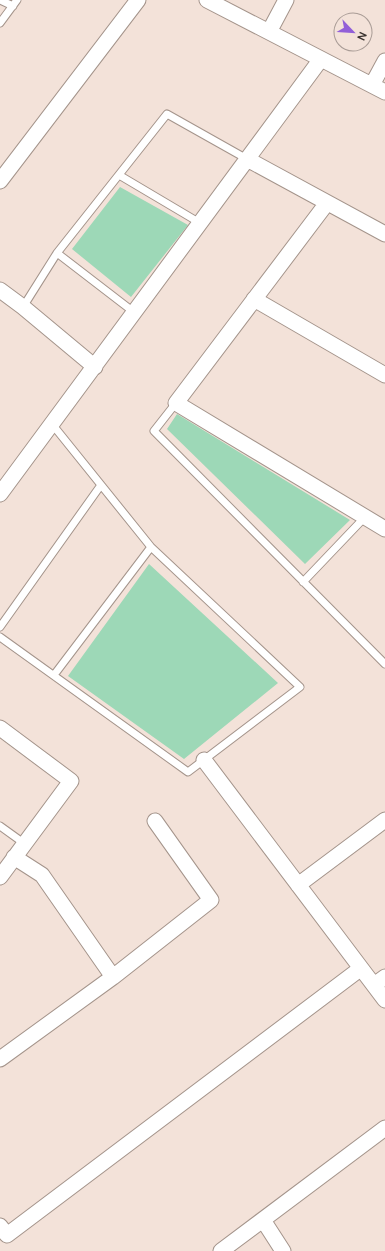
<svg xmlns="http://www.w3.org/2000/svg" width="385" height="1251" viewBox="0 0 385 1251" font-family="'DM Sans',sans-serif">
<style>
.green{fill:#9dd8b7}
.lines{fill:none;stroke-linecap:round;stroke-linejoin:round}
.service-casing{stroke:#a4948b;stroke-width:9}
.minor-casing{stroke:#a4948b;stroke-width:17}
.service{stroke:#fff;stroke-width:7}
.minor{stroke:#fff;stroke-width:15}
</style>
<rect width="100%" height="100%" fill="#f3e2d9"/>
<!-- green -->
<path class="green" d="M120 187 188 225 131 297 72 249Z
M177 414 350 520 305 564 167 429Z
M149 564 278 683 184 759 68 676Z"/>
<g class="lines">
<!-- service casing -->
<g class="service-casing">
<path id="service" d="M0 0 13 6
M0 23 17 0
M119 175 200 223
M23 307 57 253
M135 313 57 253 167 114 247 159
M176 403 154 431 385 664
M303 582 365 517
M0 627 101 485
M0 637 188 772 300 687 151 547 52 424
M54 675 151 547
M0 826 25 844"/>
</g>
<!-- minor casing -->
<g class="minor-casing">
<path id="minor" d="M207 0 385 92
M269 32 286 0
M372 85 385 61
M247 159 385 234
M0 181 138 0
M327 203 176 403 385 529
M0 290 23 307 95 367
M254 299 385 375
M0 494 321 59
M0 728 71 781 0 877
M204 760 385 1000
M14 857 42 875 113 977
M298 885 385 820
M374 985 385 977
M0 1059 113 977 211 900 155 821
M263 1220 283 1251
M0 1226 7 1235 360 969
M221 1251 385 1128"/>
</g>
<!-- service -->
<use href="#service" class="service"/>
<!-- minor -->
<use href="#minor" class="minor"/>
</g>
<!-- north arrow -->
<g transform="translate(353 32) rotate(115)"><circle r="19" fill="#f3e2d9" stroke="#a99c96"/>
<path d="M0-3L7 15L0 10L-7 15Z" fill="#925fd8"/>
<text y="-6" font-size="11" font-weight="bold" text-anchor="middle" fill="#3b3431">N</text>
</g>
</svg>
